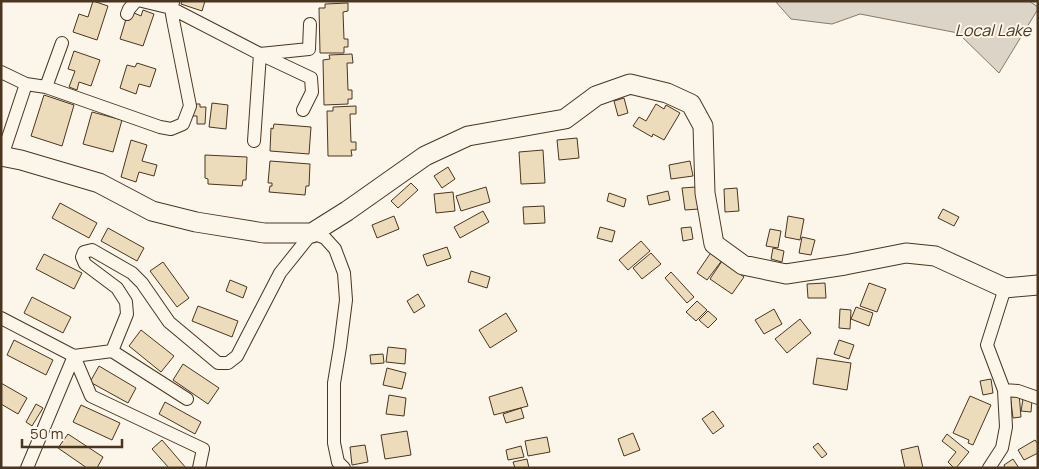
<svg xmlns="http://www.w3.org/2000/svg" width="1039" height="469" viewBox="0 0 1039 469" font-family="Manrope,sans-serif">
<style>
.water{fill:#dcd4c6;stroke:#887966}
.building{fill:#ecdcbc;stroke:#4a3520}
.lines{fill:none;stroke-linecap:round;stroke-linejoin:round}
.street-casing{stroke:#4a3520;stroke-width:14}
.primary-casing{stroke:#4a3520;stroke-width:21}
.street{stroke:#fbf6e9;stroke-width:12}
.primary{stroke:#fbf6e9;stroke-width:19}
.labels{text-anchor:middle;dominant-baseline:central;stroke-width:4;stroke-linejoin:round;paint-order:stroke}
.water-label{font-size:16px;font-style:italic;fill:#4a3520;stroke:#fbf6e9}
</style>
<rect width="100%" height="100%" fill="#fbf6e9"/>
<!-- water -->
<path class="water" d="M775 1H1029L1038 7V9L999 73 958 33 860 14 832 24 791 19Z"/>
<!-- building -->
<path class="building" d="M93 1 108 6 97 40 73 32 79 14 88 17Z
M182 1H205L202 11 181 4Z
M348 3V11L343 12 344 39H348V47H344V53H320L319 8H325V4Z
M143 10 154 14 143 46 120 39 126 19 129 20 132 12 141 16Z
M74 51 100 60 91 86 79 82 77 90 69 87 75 71 68 69Z
M352 54 353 63H347L348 90H352V99H348V104L324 105 323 60 330 59 329 55Z
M137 63 156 69 150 87 139 84 136 94 120 88 127 65 135 67Z
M44 95 74 105 62 146 31 136Z
M624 98 628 113 618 116 614 101Z
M212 103 228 105 226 129 209 127Z
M193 104H200V107H206L205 124H197V116H193Z
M656 104 664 109 666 105 680 113 664 140 653 134 652 137 633 126 639 117 646 121Z
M356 106V114H350L351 142H356V150H351L352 156H328L327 111H333V107Z
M92 112 122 120 113 152 83 144Z
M274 124 311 127 309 154 270 151 271 128 273 129Z
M577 138 579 158 559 160 557 140Z
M131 140 147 145 142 161 157 165 154 176 139 172 136 182 121 177Z
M543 150 545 183 521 184 519 152Z
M205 155 247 157 246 180H243L242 186 208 184V179L205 178Z
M270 161 310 164 309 186H306L305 195 269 192 270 186H272V183H268Z
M690 161 693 176 671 179 669 165Z
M448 167 455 179 442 188 434 176Z
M411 183 418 190 398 208 391 201Z
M486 187 490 202 461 211 456 196Z
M696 187 699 209 685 210 682 188Z
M737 188 739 211 725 212 724 189Z
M668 191 670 200 649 205 647 196Z
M453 192 455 211 436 213 434 194Z
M609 193 626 199 624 207 607 201Z
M60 203 97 223 89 238 52 218Z
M544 206 545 223 524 224 523 207Z
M943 209 959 217 954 226 938 218Z
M483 211 489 222 460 238 454 227Z
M394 216 399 229 377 238 372 225Z
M788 216 804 219 800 240 785 237Z
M600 227 615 231 612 242 597 238Z
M691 227 693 239 683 241 681 228Z
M108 228 144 248 137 261 101 241Z
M770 229 781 231 778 248 766 246Z
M802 237 815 240 811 255 799 253Z
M641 241 650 251 628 270 619 260Z
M447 247 451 258 427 266 423 255Z
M773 248 784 251 782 262 771 259Z
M712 251 723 259 707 280 697 273Z
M651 253 661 264 642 279 633 268Z
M44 254 82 273 74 289 36 269Z
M722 261 744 277 732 294 710 279Z
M163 262 189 298 177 307 150 271Z
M471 271 490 277 487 288 468 282Z
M671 272 694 297 687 303 665 278Z
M230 280 247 287 243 298 226 291Z
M825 283 826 298H808L807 284Z
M869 283 886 289 877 312 860 306Z
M418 294 425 306 414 313 407 301Z
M32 297 71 317 63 333 24 313Z
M697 301 707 310 696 321 686 312Z
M198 306 238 321 232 337 192 321Z
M856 307 873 313 869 326 851 319Z
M774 309 782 324 764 334 755 320Z
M840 309 851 310 850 329 839 328Z
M708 311 717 319 708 328 699 320Z
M506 313 517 331 490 348 479 330Z
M800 319 811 333 787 353 775 339Z
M141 330 174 356 161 372 129 346Z
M14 340 53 360 46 375 7 355Z
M839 340 854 345 849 359 834 354Z
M388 347 406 349 405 364 386 362Z
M383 354 384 363 371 364 370 355Z
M817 358 851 363 847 390 813 384Z
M183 364 219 388 208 404 173 380Z
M99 366 136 388 128 403 90 382Z
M387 368 406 373 402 389 383 385Z
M991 379 993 393 983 395 980 381Z
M1 383 27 398 18 414 1 404Z
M522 387 528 406 494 415 489 397Z
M1019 393 1021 417 1013 418 1010 394Z
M389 395 406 398 404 416 386 414Z
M970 396 991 405 973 445 968 443 969 440 953 433Z
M1023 399 1032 400 1031 412 1021 411Z
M165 402 201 422 195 434 159 414Z
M36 404 43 408 32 426 26 422Z
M81 405 120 423 112 440 73 422Z
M521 408 524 418 506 423 503 414Z
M713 411 724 426 713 434 702 419Z
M407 431 411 455 385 459 381 435Z
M633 433 640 450 624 456 618 439Z
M68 434 103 457 97 468H87L58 448Z
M947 434 969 452 956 468H954L948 462 956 452 942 441Z
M547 437 550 452 528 456 525 441Z
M162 440 186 468H169L152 449Z
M1035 440 1038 444V453L1024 460 1018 450Z
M818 443 827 454 822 458 813 447Z
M365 445 368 462 352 465 350 447Z
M521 446 524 457 508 460 506 450Z
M918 446 923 468H905L901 450Z
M527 459 529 468H515L513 462Z
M1013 459 1019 468H1005L1004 465Z"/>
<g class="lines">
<!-- street casing -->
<g class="street-casing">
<path id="street" d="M173 2 171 8 260 54 254 141
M127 14 129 9 136 1
M1 72 26 84
M46 87 160 127 171 129 183 124 190 106 173 20 171 8 142 1
M303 110 312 92 311 78 260 54 309 49 310 24
M2 156 26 84 46 87 62 43
M1 318 74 356 91 396 203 449 199 468
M112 351 127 314 126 302 117 288 85 264 82 257 84 252 92 250 132 273 142 283 169 322 218 363H228L237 356 280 273 312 233 325 238 335 249 344 273 346 300 340 347 334 383V443L338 462 344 468
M1004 390 1018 391 1038 398
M27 468 74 356 112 351 187 399
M989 468 1002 448 1006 427 1004 390 987 345 1005 288"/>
</g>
<!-- primary casing -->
<g class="primary-casing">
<path id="primary" d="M1 156 21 160 99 183 152 211 196 222 264 233H312L347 211 425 156 468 136 565 119 596 96 630 84 667 93 691 104 703 126 705 193 714 244 743 265 786 274 845 265 906 253 935 256 1005 288 1038 285"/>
</g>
<!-- street -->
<use href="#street" class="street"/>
<!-- primary -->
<use href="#primary" class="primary"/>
</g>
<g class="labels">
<!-- water labels -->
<g class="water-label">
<text x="993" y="30">Local Lake</text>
</g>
</g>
<!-- border -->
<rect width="1039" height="469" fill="none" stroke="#4a3520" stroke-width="5"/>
<!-- scale -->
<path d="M22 439v8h100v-8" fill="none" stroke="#4a3520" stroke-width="2.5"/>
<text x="30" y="439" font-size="15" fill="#4a3520" stroke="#fbf6e9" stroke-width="4" paint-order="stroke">50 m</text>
</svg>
